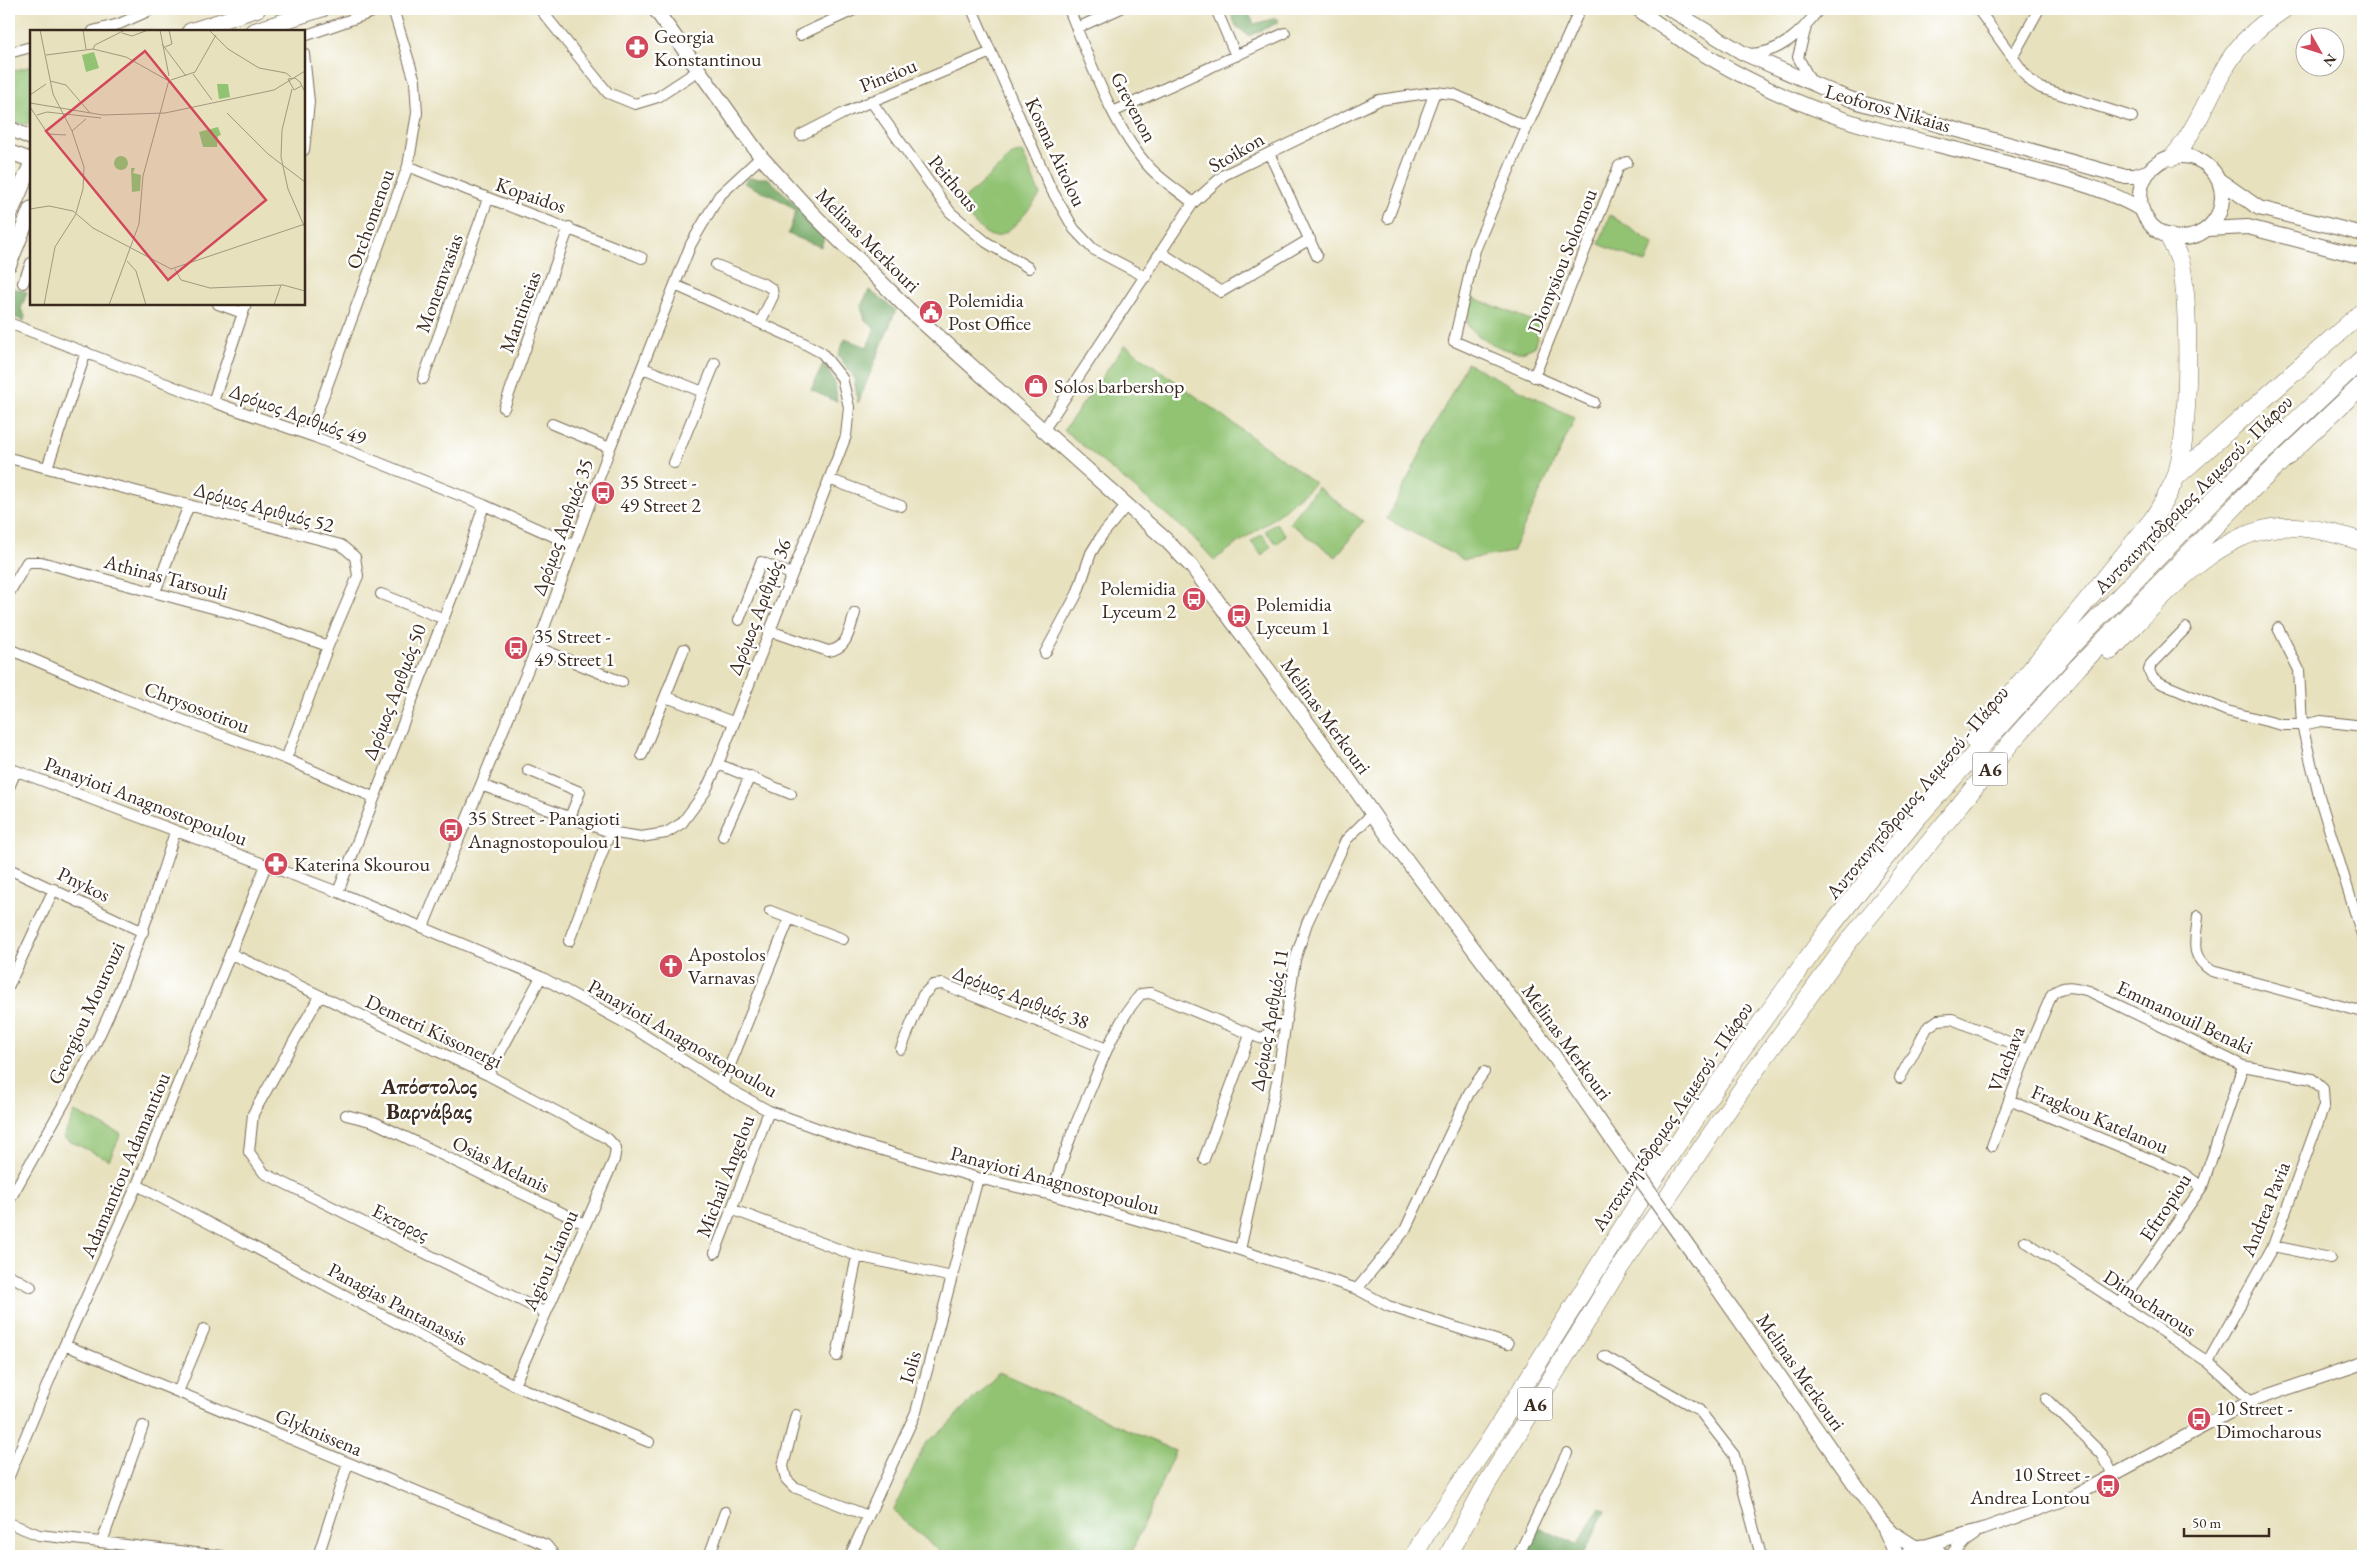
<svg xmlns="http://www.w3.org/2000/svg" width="2372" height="1565" viewBox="0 0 2372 1565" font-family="'EB Garamond',serif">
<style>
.green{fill:#92c373;stroke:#667648}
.forest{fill:#75a965;stroke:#586a42}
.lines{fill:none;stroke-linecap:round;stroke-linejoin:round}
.minor-casing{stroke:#776a56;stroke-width:12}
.tertiary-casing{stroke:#776a56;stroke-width:14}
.secondary-casing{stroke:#776a56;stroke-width:16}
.primary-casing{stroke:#776a56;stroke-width:17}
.motorway-casing{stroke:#776a56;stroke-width:19}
.minor{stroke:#fff;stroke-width:10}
.tertiary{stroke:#fff;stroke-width:12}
.secondary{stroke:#fff;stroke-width:14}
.primary{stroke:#fff;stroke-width:15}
.motorway{stroke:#fff;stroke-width:18}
.secondary-bridge-casing{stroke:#776a56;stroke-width:16;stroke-linecap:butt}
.secondary-bridge{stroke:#fff;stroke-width:14}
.labels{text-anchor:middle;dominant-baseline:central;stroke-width:5;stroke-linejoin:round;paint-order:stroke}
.shield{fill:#fff;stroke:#766a62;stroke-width:1}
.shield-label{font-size:19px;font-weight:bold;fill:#3b2a1e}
.poi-label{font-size:20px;fill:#3b2a1e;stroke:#fff;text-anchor:start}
.street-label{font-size:20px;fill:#3b2a1e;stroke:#fff}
.quarter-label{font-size:22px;font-weight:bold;fill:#3b2a1e;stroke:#fff}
.inset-road{fill:none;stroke:#a2987e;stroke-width:1}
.view{fill:#d1495b;fill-opacity:0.15;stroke:#d1495b;stroke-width:2.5}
.inset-edge{fill:none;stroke:#3b2a1e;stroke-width:2.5}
</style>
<rect width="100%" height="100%" fill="#fff"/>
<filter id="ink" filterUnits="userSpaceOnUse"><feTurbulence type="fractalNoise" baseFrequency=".02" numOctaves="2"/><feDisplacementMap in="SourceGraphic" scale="10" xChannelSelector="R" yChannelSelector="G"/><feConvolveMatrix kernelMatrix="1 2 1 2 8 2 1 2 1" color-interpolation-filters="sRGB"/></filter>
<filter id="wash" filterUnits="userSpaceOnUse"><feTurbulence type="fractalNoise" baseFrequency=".0096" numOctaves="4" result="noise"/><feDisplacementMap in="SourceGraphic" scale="20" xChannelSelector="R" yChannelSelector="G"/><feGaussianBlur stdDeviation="1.12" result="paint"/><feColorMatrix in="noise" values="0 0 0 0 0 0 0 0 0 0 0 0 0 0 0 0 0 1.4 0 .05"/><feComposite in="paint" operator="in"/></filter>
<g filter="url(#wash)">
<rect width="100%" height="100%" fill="#e7e1be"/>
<!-- green -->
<path class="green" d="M31 66V122L28 124 9 123V72Z
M1022 152 1040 195C1031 206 1005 244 989 235 977 228 967 215 958 205L1012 155Z
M1610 215 1654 244 1646 263 1599 244Z
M1473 298 1541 324 1534 347C1529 349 1524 352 1519 352 1508 353 1472 336 1468 325 1466 317 1471 306 1473 298Z
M1125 345 1315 483 1274 518 1214 560 1191 535 1064 430Z
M1467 363 1575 418 1512 552 1464 560 1387 519Z
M1317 487 1363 521 1336 557 1290 523Z
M1276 523 1286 535 1277 544 1265 531Z
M1262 534 1271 546 1262 555 1251 542Z
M75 1112 121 1134 109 1160 63 1138Z
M999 1372 1175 1451 1130 1556H945L893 1511 925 1444 945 1428Z"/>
<!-- forest -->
<path class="forest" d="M1229 9H1247L1254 24 1276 18 1279 22 1249 36 1236 26Z
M748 178H768L814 222 824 238 821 247 788 234 796 211 784 202 744 183Z
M9 287 27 292 21 309 25 316 24 321 9 315Z
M869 290 896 310 858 403 854 377 838 355 845 339 867 347 875 329 865 320 861 306Z
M824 363 835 383 837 402 811 390Z
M1600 1508 1606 1511 1582 1556H1523L1539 1527 1577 1545Z"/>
</g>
<g filter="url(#ink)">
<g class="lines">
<!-- minor casing -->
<g class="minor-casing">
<path id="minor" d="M540 9 608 93 635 104 658 97 699 70
M972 9 1050 187 1074 229 1093 249 1146 277
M1069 9C1089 58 1114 131 1151 169 1164 182 1180 192 1193 203
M1216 9 1236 56
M1580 9 1527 127 1475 250 1454 341 1594 402
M1978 9 2029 80 2041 88 2132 117
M1806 27 1798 57 1811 82
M1077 28 1119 9
M93 31 119 24 153 9
M800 35 856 9
M304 36 381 9
M9 53 31 47
M304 54 309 102 304 150
M1747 54C1779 55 1802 32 1819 9
M2013 56 2039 9
M871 101 950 212 986 242 1029 268
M1113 112 1285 33
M801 135 846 112 991 52
M1269 153 1317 256
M408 166C485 198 564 226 642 258
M1388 218 1435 92
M1162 253 1221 292 1310 239
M716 265 766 285 772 289 773 296 760 323
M23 283 31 263
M218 304 243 313
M9 323 213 402 315 437 484 505 573 545
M643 368 703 392
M1534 377 1619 166 1627 162
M423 379 488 199
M213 402 246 304
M504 408 569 227
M552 424 610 448
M1043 431 1193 203 1224 175 1379 100 1435 92 1453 94 1527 127
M309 435 408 166 417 113 415 81 393 9
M9 458 341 545 355 557 358 576 328 646 286 759
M674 463 715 363
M47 468 86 352
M829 479 901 506
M155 592 189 505
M9 593 27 562H41L246 617 328 646
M381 594 442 618
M739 620 761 562 791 574
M2186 628 2151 664 2149 670 2152 677 2158 682 2227 711 2282 725H2302L2321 721 2363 726
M2278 628 2299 670 2302 725 2319 796 2363 938
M770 631 828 651C848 649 849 630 855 613
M537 647 622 682
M9 649 119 696 286 759 373 797
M1045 653 1077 594 1091 553 1102 535 1127 505
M666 697 733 722
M642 755 684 649
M718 764 791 794
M9 768 338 892 541 977 627 1024 722 1085 769 1111 858 1143 978 1178 1052 1195 1240 1250 1357 1289 1388 1306 1508 1344
M528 770 580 792 570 817
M481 785 610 832 641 837 666 833 682 823 705 792 718 764 846 436 849 407 842 378 822 353 798 340 675 285
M9 787 16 771
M723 836 750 776
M9 869 143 932
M338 892 465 563 484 505
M770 911 843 939
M2198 916C2196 941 2188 955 2212 971L2363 1012
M423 927 537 647 610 448 691 244 719 196 761 157
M569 941 610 832
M232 954 488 1075 608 1139 616 1148 614 1160 514 1385
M9 985 54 889
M319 997 253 1114 249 1152 264 1173 546 1313
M901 1049 923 995 933 985 943 984 1107 1049
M488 1075 541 977
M1900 1078 1927 1028 1938 1020 1952 1019 2028 1050
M722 1085 789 919
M2009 1100 2183 1173 2202 1187
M346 1115 374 1122 585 1224
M1992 1146 2028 1050 2052 994C2064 984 2074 987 2089 991L2243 1066 2312 1079 2323 1089 2324 1106 2273 1246 2208 1362
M1204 1159 1250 1035
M137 1185 514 1385 649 1442
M1052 1195C1061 1158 1076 1123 1091 1088 1104 1056 1118 1019 1141 994L1150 993 1260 1038 1266 1036 1272 1027 1287 1020
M9 1201C43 1139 81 1078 109 1014 136 954 156 893 175 832
M731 1209 857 1256 952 1277
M2025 1241 2208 1362 2251 1401
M2273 1246 2330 1258
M1240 1250 1277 1081 1295 960 1307 923 1346 840 1372 814
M715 1253 769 1111
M9 1275 31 1287
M1357 1289 1405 1230 1469 1093 1484 1072
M2120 1304 2202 1187 2243 1066
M65 1345 546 1545 555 1556
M837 1356 857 1256
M1604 1356 1699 1410 1734 1455 1761 1556
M178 1392 204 1329
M2046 1399 2102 1454 2114 1476
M796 1415 783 1466 786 1479 794 1487 868 1516
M9 1476 56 1364 137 1185 266 865
M9 1523 39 1535 222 1556
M102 1542 143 1426
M318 1556 348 1463
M709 1556 725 1512
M850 1556 916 1412 978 1178
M1518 1556 1567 1453"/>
</g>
<!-- tertiary casing -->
<g class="tertiary-casing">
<path id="tertiary" d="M1924 1546 1983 1529 2072 1497 2251 1401 2363 1363
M1951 1556 1964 1541 1974 1534"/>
</g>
<!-- secondary casing -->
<g class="secondary-casing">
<path id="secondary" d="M655 9 761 157 812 213 909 310 1166 540 1193 568 1340 767 1386 833 1547 1046 1630 1165
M1638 9C1703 59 1775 97 1852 122 1900 137 1951 147 1999 161 2047 175 2099 184 2142 210
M1670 9 1743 53 1837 94 1861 103 2122 176H2135L2150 171
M9 128 31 138
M9 152 31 160
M2140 197a41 41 0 1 1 82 0a41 41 0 1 1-82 0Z
M2219 180 2259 208 2363 234
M2207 229 2248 227 2363 257
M1700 1263 1880 1520 1891 1532 1916 1548
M1883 1525 1897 1556
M1907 1556C1915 1543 1933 1544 1942 1556"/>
</g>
<!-- primary casing -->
<g class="primary-casing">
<path id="primary" d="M190 31 258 9
M253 31 322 9
M9 216 31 165
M9 264 31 209"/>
</g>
<!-- motorway casing -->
<g class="motorway-casing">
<path id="motorway" d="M2173 157C2198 128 2209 93 2229 61 2243 39 2263 23 2284 9
M2176 477 2363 311
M2110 651C2156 605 2211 533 2280 527 2307 525 2338 534 2363 542
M1974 740 2153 519C2161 506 2169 493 2175 479 2190 441 2191 301 2180 261 2177 253 2173 245 2169 237
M1414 1556 1426 1534 1488 1443 1641 1198 1737 1056 1831 926 1918 817 2074 643 2225 488 2363 358
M1448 1556 1483 1490 1618 1270 1753 1073 1849 941 2013 740 2079 666 2247 494 2363 384"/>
</g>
<!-- minor -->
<use href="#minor" class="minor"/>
<!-- tertiary -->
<use href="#tertiary" class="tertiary"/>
<!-- secondary -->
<use href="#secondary" class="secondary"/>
<!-- primary -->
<use href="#primary" class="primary"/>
<!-- motorway -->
<use href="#motorway" class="motorway"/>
<!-- secondary-bridge casing -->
<g class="secondary-bridge-casing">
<path id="secondary-bridge" d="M1630 1165 1700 1263"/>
</g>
<!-- secondary-bridge -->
<use href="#secondary-bridge" class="secondary-bridge"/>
</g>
</g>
<!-- icons -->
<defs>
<g id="pharmacy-disc" transform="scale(1.25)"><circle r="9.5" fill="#d1495b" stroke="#fff"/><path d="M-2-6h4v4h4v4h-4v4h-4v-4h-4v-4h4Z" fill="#fff"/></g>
<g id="civic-disc" transform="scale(1.25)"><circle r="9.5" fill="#d1495b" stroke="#fff"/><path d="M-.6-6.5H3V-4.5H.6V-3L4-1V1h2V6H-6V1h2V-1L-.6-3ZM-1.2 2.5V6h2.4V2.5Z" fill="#fff"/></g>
<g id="shop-disc" transform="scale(1.25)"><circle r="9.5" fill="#d1495b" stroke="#fff"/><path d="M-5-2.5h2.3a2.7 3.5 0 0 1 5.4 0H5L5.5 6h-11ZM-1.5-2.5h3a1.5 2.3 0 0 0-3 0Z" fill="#fff"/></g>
<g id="bus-disc" transform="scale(1.25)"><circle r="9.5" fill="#d1495b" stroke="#fff"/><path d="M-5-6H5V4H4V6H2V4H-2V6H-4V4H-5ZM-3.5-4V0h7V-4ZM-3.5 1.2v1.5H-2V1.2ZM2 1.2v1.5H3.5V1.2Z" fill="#fff"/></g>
<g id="church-disc" transform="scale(1.25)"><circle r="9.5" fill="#d1495b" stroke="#fff"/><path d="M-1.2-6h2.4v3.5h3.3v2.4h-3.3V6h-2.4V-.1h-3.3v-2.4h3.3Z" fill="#fff"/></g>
</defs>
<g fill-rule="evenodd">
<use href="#pharmacy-disc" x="637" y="47"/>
<use href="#civic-disc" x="931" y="312"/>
<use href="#shop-disc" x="1036" y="386"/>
<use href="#bus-disc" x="603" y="493"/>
<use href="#bus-disc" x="1194" y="599"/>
<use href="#bus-disc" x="1239" y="616"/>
<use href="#bus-disc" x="516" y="648"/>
<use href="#bus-disc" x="451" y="830"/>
<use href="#pharmacy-disc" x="276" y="864"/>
<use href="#church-disc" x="671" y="966"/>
<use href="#bus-disc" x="2199" y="1419"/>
<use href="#bus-disc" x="2108" y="1486"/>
</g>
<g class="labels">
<!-- shield labels -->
<g class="shield">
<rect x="1972.5" y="752.5" width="35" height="33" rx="4"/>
<rect x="1517.5" y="1387.5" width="35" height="33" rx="4"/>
</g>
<g class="shield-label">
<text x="1990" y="769">A6</text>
<text x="1535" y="1404">A6</text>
</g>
<!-- poi labels -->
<g class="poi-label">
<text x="654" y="36">Georgia<tspan x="654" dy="23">Konstantinou</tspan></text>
<text x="948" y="300">Polemidia<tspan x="948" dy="23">Post Office</tspan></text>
<text x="1054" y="386">Solos barbershop</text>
<text x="620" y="482">35 Street -<tspan x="620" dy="23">49 Street 2</tspan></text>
<text x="1176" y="588" text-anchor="end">Polemidia<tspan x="1176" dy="23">Lyceum 2</tspan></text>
<text x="1256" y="604">Polemidia<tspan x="1256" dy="23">Lyceum 1</tspan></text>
<text x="534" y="636">35 Street -<tspan x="534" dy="23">49 Street 1</tspan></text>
<text x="468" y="818">35 Street - Panagioti<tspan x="468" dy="23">Anagnostopoulou 1</tspan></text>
<text x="294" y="864">Katerina Skourou</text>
<text x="688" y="954">Apostolos<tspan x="688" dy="23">Varnavas</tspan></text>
<text x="2216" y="1408">10 Street -<tspan x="2216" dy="23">Dimocharous</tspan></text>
<text x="2090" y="1474" text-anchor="end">10 Street -<tspan x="2090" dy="23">Andrea Lontou</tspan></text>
</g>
<!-- street labels -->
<g class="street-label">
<text transform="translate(888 75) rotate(-22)">Pineiou</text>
<text transform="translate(1134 107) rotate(62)">Grevenon</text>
<text transform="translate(1888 108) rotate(16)">Leoforos Nikaias</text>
<text transform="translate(1056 152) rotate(65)">Kosma Aitolou</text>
<text transform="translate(1236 152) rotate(-30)">Stoikon</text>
<text transform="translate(954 183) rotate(50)">Peithous</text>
<text transform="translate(531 195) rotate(19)">Kopaidos</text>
<text transform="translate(370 219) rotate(-70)">Orchomenou</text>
<text transform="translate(868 240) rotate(45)">Melinas Merkouri</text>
<text transform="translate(1562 261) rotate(-68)">Dionysiou Solomou</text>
<text transform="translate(439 283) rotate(-70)">Monemvasias</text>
<text transform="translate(520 312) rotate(-70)">Mantineias</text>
<text transform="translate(298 414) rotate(20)">Δρόμος Αριθμός 49</text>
<text transform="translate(2193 494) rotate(-45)">Αυτοκινητόδρομος Λεμεσού - Πάφου</text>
<text transform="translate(264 507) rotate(15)">Δρόμος Αριθμός 52</text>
<text transform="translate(562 527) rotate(-70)">Δρόμος Αριθμός 35</text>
<text transform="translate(166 577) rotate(15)">Athinas Tarsouli</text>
<text transform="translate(759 607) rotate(-69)">Δρόμος Αριθμός 36</text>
<text transform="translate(394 692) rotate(-69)">Δρόμος Αριθμός 50</text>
<text transform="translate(197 707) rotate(21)">Chrysosotirou</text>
<text transform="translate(1326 716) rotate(54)">Melinas Merkouri</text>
<text transform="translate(1917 792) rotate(-50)">Αυτοκινητόδρομος Λεμεσού - Πάφου</text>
<text transform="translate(146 801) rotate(21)">Panayioti Anagnostopoulou</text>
<text transform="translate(84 884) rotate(26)">Pnykos</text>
<text transform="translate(1021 997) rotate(21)">Δρόμος Αριθμός 38</text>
<text transform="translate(86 1013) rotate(-65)">Georgiou Mourouzi</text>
<text transform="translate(2185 1017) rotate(25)">Emmanouil Benaki</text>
<text transform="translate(1269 1020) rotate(-80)">Δρόμος Αριθμός 11</text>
<text transform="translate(434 1031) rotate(25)">Demetri Kissonergi</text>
<text transform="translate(683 1038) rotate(30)">Panayioti Anagnostopoulou</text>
<text transform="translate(1567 1042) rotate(54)">Melinas Merkouri</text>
<text transform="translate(2006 1059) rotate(-69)">Vlachava</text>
<text transform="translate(1672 1116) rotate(-56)">Αυτοκινητόδρομος Λεμεσού - Πάφου</text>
<text transform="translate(2100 1119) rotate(23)">Fragkou Katelanou</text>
<text transform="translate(501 1164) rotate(26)">Osias Melanis</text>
<text transform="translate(125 1165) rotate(-67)">Adamantiou Adamantiou</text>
<text transform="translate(725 1176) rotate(-69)">Michail Angelou</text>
<text transform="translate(1055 1180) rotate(15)">Panayioti Anagnostopoulou</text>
<text transform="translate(2165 1207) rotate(-57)">Eftropiou</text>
<text transform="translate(2265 1209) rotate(-68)">Andrea Pavia</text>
<text transform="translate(401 1222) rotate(26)">Εκτορος</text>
<text transform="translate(550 1260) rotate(-66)">Agiou Lianou</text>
<text transform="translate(2150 1303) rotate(33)">Dimocharous</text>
<text transform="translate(398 1304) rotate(28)">Panagias Pantanassis</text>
<text transform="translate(910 1367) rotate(-74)">Iolis</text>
<text transform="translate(1801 1372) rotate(55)">Melinas Merkouri</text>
<text transform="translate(319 1432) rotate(23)">Glyknissena</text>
</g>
<!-- quarter labels -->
<g class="quarter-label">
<text x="429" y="1086">Απόστολος<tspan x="429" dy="25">Βαρνάβας</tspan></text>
</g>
</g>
<!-- overview -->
<g transform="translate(30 30)">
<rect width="275" height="275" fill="#e7e1be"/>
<path d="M64 22 69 38 56 42 52 25ZM187 54H198L200 67 189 69ZM188 97 191 105 188 106 187 117H173L169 102ZM84 133a7 7 0 1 1 14 0a7 7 0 1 1-14 0ZM101 138H105L103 143 111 145 110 161 102 162Z" fill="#92c373"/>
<path class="inset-road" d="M10 0 23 64 42 101 54 137 53 159 46 183M53 0 56 19M130 0 139 46M179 0 198 19 229 38 256 43 261 47M92 3 102 6 118 0M132 14 156 46M135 17 142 14 139 0M63 19 65 15 95 0M16 25 63 19 96 27 137 50M163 44 182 70M141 50 165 42 186 5M20 51 36 55 60 83M271 56 264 60 258 49 265 48 270 52 275 62M262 59 252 100 251 127 258 159 275 198M0 65 16 54M0 73 73 85 135 83 244 60 275 41M0 77 18 104 36 105M197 83 238 124 275 152M7 85 17 82 71 88M42 101 56 89M0 179 19 176 43 181 63 198 141 239 275 194M97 231 106 241 116 275M145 239 151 250 180 258 253 255 275 261M14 275 25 217 46 184M79 275 109 194 113 146 139 50M244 275 251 255"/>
<path class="view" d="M115 21 236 170 138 250 16 101Z"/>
<rect width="275" height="275" class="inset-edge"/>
</g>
<!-- margin -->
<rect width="2372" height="1565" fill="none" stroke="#fff" stroke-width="30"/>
<!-- north arrow -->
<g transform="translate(2320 52) rotate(129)"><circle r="24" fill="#ffffff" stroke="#b1aaa5"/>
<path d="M0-4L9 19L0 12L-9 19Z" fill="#d1495b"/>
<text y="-8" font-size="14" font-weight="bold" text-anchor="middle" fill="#3b2a1e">N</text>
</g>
<!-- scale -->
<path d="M2184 1528v8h85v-8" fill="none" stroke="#3b2a1e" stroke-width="2.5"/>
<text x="2192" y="1528" font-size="15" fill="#3b2a1e" stroke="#ffffff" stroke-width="4" paint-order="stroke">50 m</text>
</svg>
